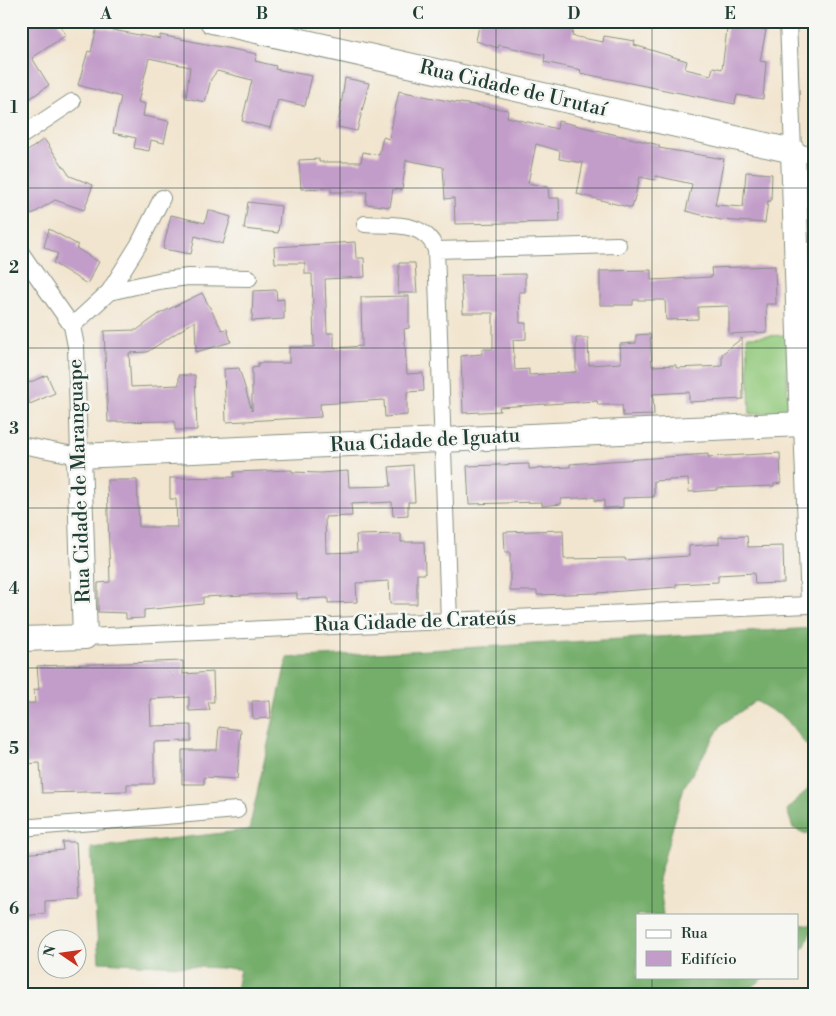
<svg xmlns="http://www.w3.org/2000/svg" width="836" height="1016" viewBox="0 0 836 1016" font-family="'Libre Bodoni',serif">
<style>
.green{fill:#92c97b;stroke:#588358}
.forest{fill:#75ad6b;stroke:#4a7550}
.building{fill:#c29dc9}
.lines{fill:none;stroke-linecap:round;stroke-linejoin:round}
.street-casing{stroke:#889182;stroke-width:18}
.secondary-casing{stroke:#889182;stroke-width:26}
.street{stroke:#fff;stroke-width:16}
.secondary{stroke:#fff;stroke-width:24}
.grid{fill:none;stroke:#1f3d34;stroke-width:1;stroke-opacity:0.55}
.labels{text-anchor:middle;dominant-baseline:central;stroke-width:5;stroke-linejoin:round;paint-order:stroke}
.street-label{font-size:20px;fill:#1f3d34;stroke:#f6f6f2}
.neatline{fill:none;stroke:#1f3d34;stroke-width:2}
.grid-label{font-size:16px;text-anchor:middle;font-weight:bold;fill:#1f3d34}
</style>
<rect width="100%" height="100%" fill="#f6f6f2"/>
<filter id="ink" filterUnits="userSpaceOnUse"><feTurbulence type="fractalNoise" baseFrequency=".02" numOctaves="2"/><feDisplacementMap in="SourceGraphic" scale="10" xChannelSelector="R" yChannelSelector="G"/><feConvolveMatrix kernelMatrix="1 2 1 2 8 2 1 2 1" color-interpolation-filters="sRGB"/></filter>
<filter id="wash" filterUnits="userSpaceOnUse"><feTurbulence type="fractalNoise" baseFrequency=".0096" numOctaves="4" result="noise"/><feDisplacementMap in="SourceGraphic" scale="20" xChannelSelector="R" yChannelSelector="G"/><feGaussianBlur stdDeviation="1.12" result="paint"/><feColorMatrix in="noise" values="0 0 0 0 0 0 0 0 0 0 0 0 0 0 0 0 0 1.4 0 .05"/><feComposite in="paint" operator="in"/></filter>
<g filter="url(#wash)">
<rect width="100%" height="100%" fill="#f2e5cf"/>
<!-- green -->
<path class="green" d="M786 335 788 409 785 412 750 414 747 337Z"/>
<!-- forest -->
<path class="forest" d="M815 628V756L786 719 756 701 722 724 684 787 658 879 663 915H637V977H765L742 995H458V989L444 987 437 995H235L240 969 99 962 91 848 249 830 287 658Z
M815 761V838L793 828 787 810 808 789Z
M797 924 813 926 805 946 797 952Z"/>
<g id="blocks">
<!-- building -->
<path class="building" d="M21 21H57L66 35 32 58 49 85 21 105Z
M480 21H554L574 26 572 36 603 42 604 36 635 41 634 45 687 61 685 69 711 75 713 67 722 69 728 21 766 30 760 61 766 62 763 99 737 95 735 104 580 73 581 70 544 62 545 55 499 45 498 48 476 41Z
M97 27 160 39V35L257 54 255 61 276 66 275 69 312 76 305 106 278 100 270 128 242 121 252 80 217 71 211 79 205 102 186 98 190 67 149 58 138 102 145 104 143 116 169 121 164 143 151 140 149 151 134 148 136 138 113 133 121 97 78 85 88 51 91 52Z
M345 78 369 83 357 131 338 127Z
M399 91 453 102 508 110 507 117 557 129 558 121 659 145V148L724 159 715 205 743 207 746 172 772 174 771 201H768L765 223 721 220 686 211 692 184 656 176 655 180 640 177 632 208 577 194 583 163 559 159 560 151 536 144 528 183 548 187 549 198H559L560 222 455 224 454 198 445 199 443 167 406 160 402 190 393 189 390 207 366 204 367 192H331V188L301 189 299 160 319 159V162H361L363 152 379 155 383 137 389 139Z
M44 139 70 176 93 185 84 210 55 200 21 221V156Z
M248 202 281 206 278 233 244 229Z
M208 210 231 217 223 244 195 236 191 254 163 249 171 215 205 223Z
M49 229 78 245 76 248 99 262 87 284 53 263 58 254 44 247Z
M355 242 356 258H364L365 277 325 279 327 333H334V348L362 346 361 297 409 296V328L404 329 407 374 423 373 424 391 407 392V415L385 417 384 400 320 404 321 417 226 422 224 369 239 368 252 411V368L258 367V363H289V347H314L312 274H305V263H275L274 247Z
M399 263H415L417 293H398Z
M775 266 776 304H766L767 332 729 334V306L698 307V319L666 320 665 300H633V305H600V271L651 270V280L712 277 711 268Z
M525 274V292H519L520 323H526V339L513 340 515 370 529 369V375L576 372V338H588L589 365 621 363 620 344 636 343V335L650 334 652 366 676 365V368L722 366V354L742 338 743 399 689 402V392L653 394 654 415 623 416 622 405H598L597 401 499 407 500 411 463 413 461 356 482 354V349H493V313H463L461 275Z
M276 290 277 300 284 299V319L252 321 253 291Z
M202 293 222 330 227 329 231 342 196 352 195 321 147 352 129 353 131 387 179 385V375H195L197 430H175V421L108 422 104 331 137 330 159 314Z
M47 375 55 393 30 404 27 398 21 400V386Z
M780 453 781 483 774 484V486L717 488V490L689 492 688 479 654 481V497L623 498V507L604 508V500L595 501V497L561 499V504L542 506V502L469 504 467 466 529 464V469L570 467V464L708 454V457Z
M413 465 415 502H408V515L393 516 392 502 351 504 352 516 325 517 326 553 357 552 356 535 401 534V542H424L425 574H417V604H390L389 581 356 583 357 602 328 603V598L297 599V593L266 594 203 597V604L144 610V618L126 619V613L98 612V583L110 582 107 480H137L139 527H177L176 499H170V478L234 477V472L292 470V472L321 473 348 471 349 487 391 486 389 467Z
M563 530 564 559 625 558V560L689 556V546L719 544V537L747 536 748 547 783 546 784 583 755 584 754 573 718 575V582L676 584V587L597 593 537 595V591H510V552H505L504 532Z
M183 661V674L213 672 214 702H208L210 710 189 711V697L150 699 151 726 191 725V741L154 742V784H127V791L42 793 40 763 21 764V704L35 703 34 690 39 689 37 666Z
M252 701H270L271 718 253 719Z
M219 727 241 730 237 779 204 777V784H182V750H217Z
M62 842H76L79 899 45 901V914L21 916V865H24L23 854 63 850Z"/>
</g>
</g>
<g filter="url(#ink)">
<use href="#blocks" fill-opacity="0" stroke="#889182" stroke-width="1"/>
<g class="lines">
<!-- street casing -->
<g class="street-casing">
<path id="street" d="M788 21 793 151 815 156
M21 136 72 102
M365 224C391 226 425 220 436 250L449 621
M436 250 618 245
M21 253 72 326 76 346 79 456 21 445
M109 292 139 244 162 198
M72 326 109 292 158 281 188 277 249 278
M85 637 809 605 802 424 815 423
M21 828 237 810"/>
</g>
<!-- secondary casing -->
<g class="secondary-casing">
<path id="secondary" d="M21 639 85 637 79 456 802 424 793 151 212 21"/>
</g>
<!-- street -->
<use href="#street" class="street"/>
<!-- secondary -->
<use href="#secondary" class="secondary"/>
</g>
</g>
<!-- grid -->
<path class="grid" d="M184 21V995M340 21V995M496 21V995M652 21V915M21 188H815M21 348H815M21 508H815M21 668H815M21 828H815M652 977V995"/>
<g class="labels">
<!-- street labels -->
<g class="street-label">
<text transform="translate(513 89) rotate(13)">Rua Cidade de Urutaí</text>
<text transform="translate(425 441) rotate(-3)">Rua Cidade de Iguatu</text>
<text transform="translate(80 481) rotate(-92)">Rua Cidade de Maranguape</text>
<text transform="translate(415 622) rotate(-2)">Rua Cidade de Crateús</text>
</g>
</g>
<!-- margin -->
<rect width="836" height="1016" fill="none" stroke="#f6f6f2" stroke-width="55"/>
<!-- legend -->
<rect x="636" y="914" width="162" height="65" fill="#f6f6f2" stroke="#a0aca6"/>
<rect x="646" y="930" width="25" height="8" fill="#ffffff" stroke="#a0aca6"/>
<text x="681" y="938" font-size="15" fill="#1f3d34">Rua</text>
<rect x="646" y="951" width="25" height="15" fill="#c29dc9" stroke="#a0aca6"/>
<text x="681" y="964" font-size="15" fill="#1f3d34">Edifício</text>
<!-- north arrow -->
<g transform="translate(62 954) rotate(283)"><circle r="24" fill="#f6f6f2" stroke="#a0aca6"/>
<path d="M0-4L9 19L0 12L-9 19Z" fill="#c8321e"/>
<text y="-8" font-size="14" font-weight="bold" text-anchor="middle" fill="#1f3d34">N</text>
</g>
<rect x="28" y="28" width="780" height="960" class="neatline"/>
<g class="grid-label">
<text x="106" y="19">A</text>
<text x="262" y="19">B</text>
<text x="418" y="19">C</text>
<text x="574" y="19">D</text>
<text x="730" y="19">E</text>
<text x="14" y="113">1</text>
<text x="14" y="273">2</text>
<text x="14" y="434">3</text>
<text x="14" y="594">4</text>
<text x="14" y="754">5</text>
<text x="14" y="914">6</text>
</g>
</svg>
